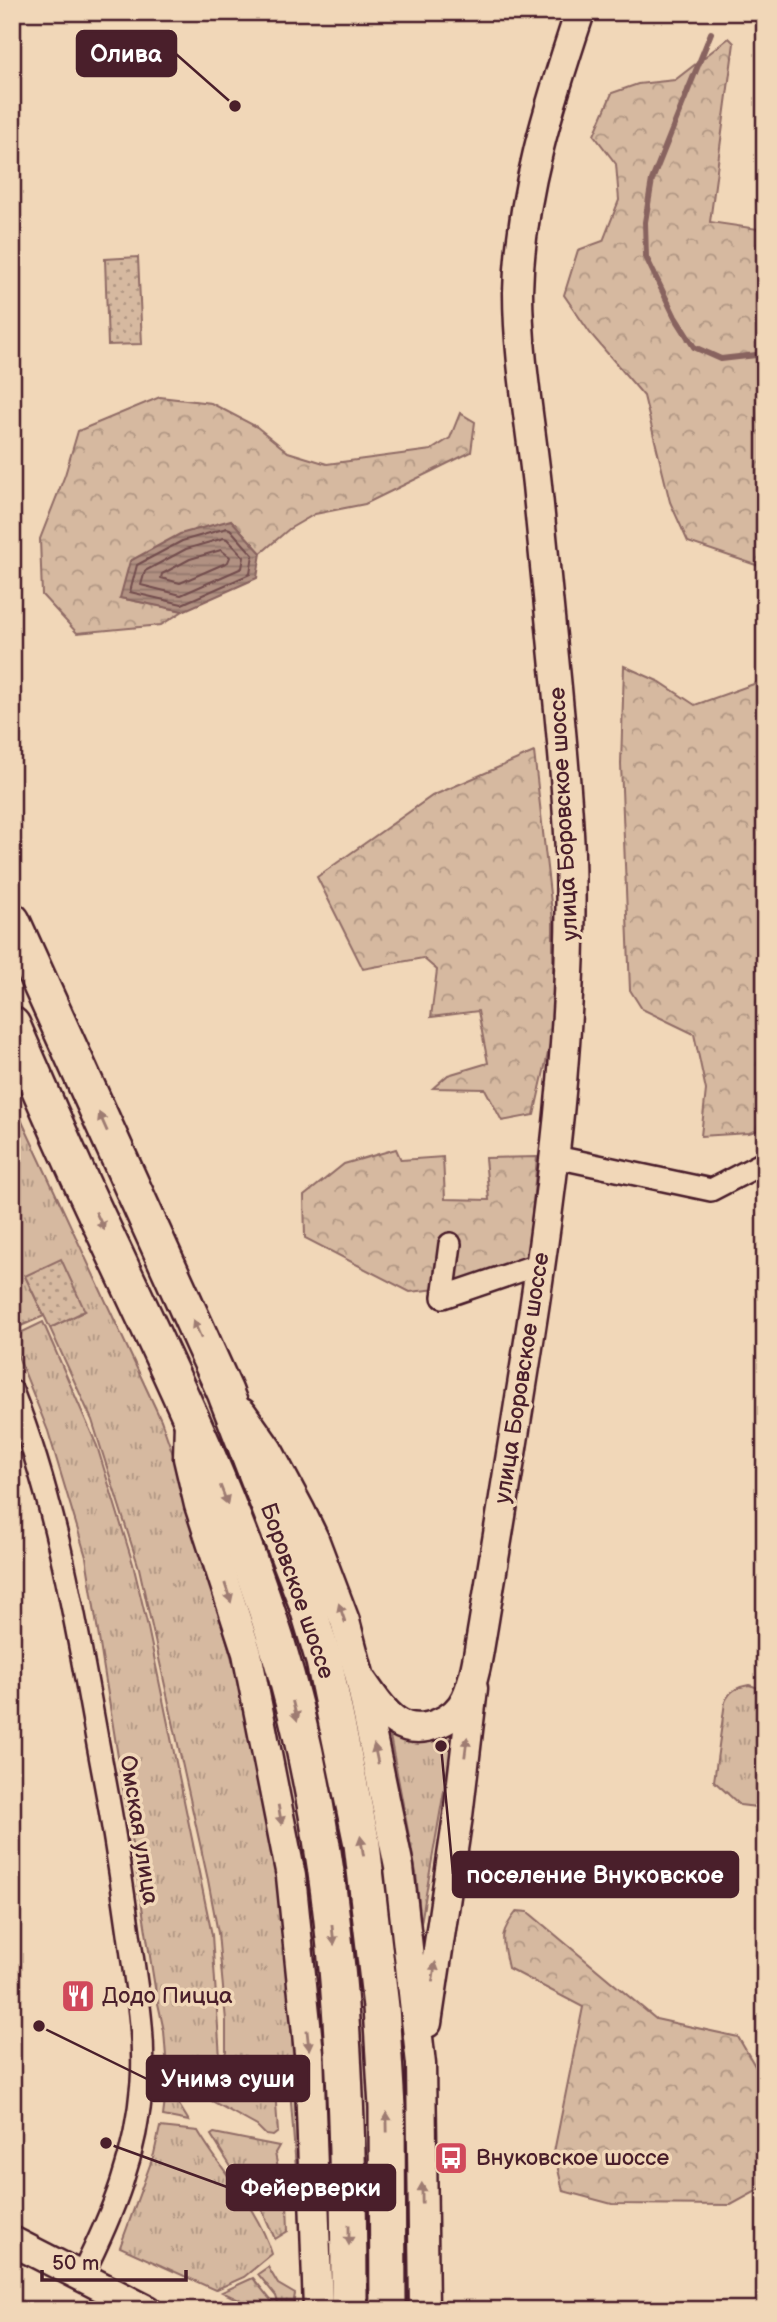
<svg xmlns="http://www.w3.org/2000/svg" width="777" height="2322" viewBox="0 0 777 2322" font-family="'Balsamiq Sans',sans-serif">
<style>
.grass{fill:url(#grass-tufts);stroke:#906c66;stroke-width:2}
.forest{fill:url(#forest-crowns);stroke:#906c66;stroke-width:2}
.park{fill:url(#park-dots);stroke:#906c66;stroke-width:2}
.water{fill:url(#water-rules);stroke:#88635f;stroke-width:2}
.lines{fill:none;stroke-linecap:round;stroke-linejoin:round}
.shore{stroke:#734d4e;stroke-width:2}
.stream{stroke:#88635f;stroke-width:6}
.minor-casing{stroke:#4a1f2b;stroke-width:26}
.tertiary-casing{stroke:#4a1f2b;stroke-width:33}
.primary-casing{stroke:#4a1f2b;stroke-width:40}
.minor{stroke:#f1d7b8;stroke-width:21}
.tertiary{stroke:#f1d7b8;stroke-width:28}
.primary{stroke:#f1d7b8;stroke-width:35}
.oneway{fill:#9e7b72}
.labels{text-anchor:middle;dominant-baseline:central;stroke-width:7;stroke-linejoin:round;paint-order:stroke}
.street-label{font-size:23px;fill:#4a1f2b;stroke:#f1d7b8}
.poi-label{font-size:23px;fill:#4a1f2b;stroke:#f1d7b8;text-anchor:start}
.leader{fill:none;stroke:#4a1f2b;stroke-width:2.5}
.callout-dot{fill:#4a1f2b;stroke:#f1d7b8;stroke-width:2.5}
.callout{fill:#4a1f2b;stroke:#4a1f2b;stroke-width:2.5}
.callout-label{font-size:24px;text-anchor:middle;font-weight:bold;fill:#fff}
</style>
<defs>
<pattern id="grass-tufts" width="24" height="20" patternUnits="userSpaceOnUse" patternTransform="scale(1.75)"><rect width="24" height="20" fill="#d6b9a0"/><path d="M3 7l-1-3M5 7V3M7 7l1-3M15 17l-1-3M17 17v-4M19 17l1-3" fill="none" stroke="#b09683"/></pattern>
<pattern id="forest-crowns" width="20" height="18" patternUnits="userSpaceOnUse" patternTransform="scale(1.75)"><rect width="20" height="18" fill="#d6b9a0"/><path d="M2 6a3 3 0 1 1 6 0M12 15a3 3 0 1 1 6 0" fill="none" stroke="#b09683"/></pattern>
<pattern id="park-dots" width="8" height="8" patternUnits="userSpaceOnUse" patternTransform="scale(1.75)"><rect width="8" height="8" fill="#d6b9a0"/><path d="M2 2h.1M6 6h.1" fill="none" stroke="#b09683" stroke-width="1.8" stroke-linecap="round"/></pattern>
<pattern id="water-rules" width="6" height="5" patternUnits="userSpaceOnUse" patternTransform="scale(1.75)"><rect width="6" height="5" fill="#b19182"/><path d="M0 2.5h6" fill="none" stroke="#92766b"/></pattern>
</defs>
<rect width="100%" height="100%" fill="#f1d7b8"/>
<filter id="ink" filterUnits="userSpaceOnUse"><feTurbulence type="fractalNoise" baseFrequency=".0143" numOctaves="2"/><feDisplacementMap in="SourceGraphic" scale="14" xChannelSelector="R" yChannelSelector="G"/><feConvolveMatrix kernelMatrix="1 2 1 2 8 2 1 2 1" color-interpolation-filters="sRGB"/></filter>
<g filter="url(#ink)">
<!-- grass -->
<path class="grass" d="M12 1100 161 1420 177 1466 253 1733 277 1873 287 1952 304 2245 301 2235 290 2089 275 2090 278 2132 273 2136 266 2135 257 2126 212 2101 226 2051V2021L218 1933 208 1880 139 1568 92 1420 50 1328 85 1311 25 1276 44 1316 12 1330Z
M43 1322 97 1446 133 1564 147 1623 212 1935 220 2058 207 2097 183 2086 167 2070 164 2031 156 1994 86 1557 48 1431 12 1341V1337Z
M749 1685 756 1687 760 1693 759 1704 765 1705V1808L740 1805 714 1781 725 1702C730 1690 738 1687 749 1685Z
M454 1733 421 1923 416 1873 390 1736C411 1741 433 1741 454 1733Z
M167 2085 189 2121 163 2116Z
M160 2127 198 2131C222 2172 258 2208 272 2254L244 2277 215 2290 120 2247 154 2154Z
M214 2133 279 2146 275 2153 278 2169 286 2172 288 2231 275 2239 259 2203 238 2178 211 2135Z
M268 2267 278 2284 295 2294 293 2305 288 2310H280L276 2296 258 2274Z
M253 2278 274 2304V2310H260L222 2292Z"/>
<!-- forest -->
<path class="forest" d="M729 38 734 43 710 222 765 230V568L688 542 670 502 644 396 590 333 564 295 578 250 603 241 619 200 616 164 594 135 612 93 638 84 675 80Z
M160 397 211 403 257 427 288 452 327 464 431 450 450 438 460 413 475 422 471 452 365 504 315 514 289 529 261 553 231 520 120 598 183 611 161 625 77 633 42 595 40 539 65 475 78 431Z
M624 666 660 682 695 705 765 680V1128L749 1133 701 1136 706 1090 694 1034 642 1009 630 990 621 764Z
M534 752 553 921V1031L534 1115 502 1121 485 1089 433 1088 448 1075 488 1063 478 1011 431 1017 437 970 423 958 363 969 317 877 432 796Z
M396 1149 401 1160 443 1157 445 1199 489 1200 485 1158 537 1157 528 1263 446 1288 410 1292 305 1238 304 1196 344 1164Z
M517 1911 528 1912 656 2019 738 2037 765 2083 764 2187 731 2205 612 2204 563 2191 554 2152 583 2007 508 1968C502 1939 498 1935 517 1911Z"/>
<!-- park -->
<path class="park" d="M138 257 142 344 108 345 105 259Z
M61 1259 85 1311 50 1328 25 1276Z"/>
<!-- water -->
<path class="water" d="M231 520 261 553 257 578 183 611 120 598 130 561 180 534Z"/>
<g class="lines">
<!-- shore -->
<path class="shore" d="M227 528 230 529 253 555 250 574 182 604 130 592 137 565 182 541Z
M224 538 227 539 244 557 242 568 181 595 141 585 145 571 186 549Z
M221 550 230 557 228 562 180 583 161 578 162 574 190 559Z"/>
<!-- stream -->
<path class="stream" d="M711 33 652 180 645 222 646 257 675 317 694 347 721 359 765 354"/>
<!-- minor casing -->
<g class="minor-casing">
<path id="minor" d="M556 1157 711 1190 765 1162
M450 1244 443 1297 540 1264
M12 1391C62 1517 80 1651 105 1782 116 1840 124 1897 132 1955 138 1997 145 2039 142 2082 136 2157 114 2211 81 2277"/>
</g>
<!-- tertiary casing -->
<g class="tertiary-casing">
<path id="tertiary" d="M242 1413 268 1450 300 1510 314 1539 345 1621 360 1678 399 1867 421 2064 424 2310
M189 1419 188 1458 199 1505 247 1653 291 1876 309 2053 318 2310
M360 1678C381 1707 398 1741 439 1723 451 1718 461 1709 466 1698 476 1676 479 1649 483 1626 489 1589 495 1553 501 1516 536 1297 576 1077 570 854 568 799 562 743 557 688 550 620 544 553 537 485 530 421 518 356 518 292 520 196 550 102 580 12
M427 2023 458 1816 473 1688
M12 2241 147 2310"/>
</g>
<!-- primary casing -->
<g class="primary-casing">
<path id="primary" d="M12 921 225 1392 306 1601 324 1661 362 1844 381 2007 387 2107 388 2310
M12 1025C33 1074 55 1124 77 1173 148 1328 226 1477 276 1640 342 1856 349 2085 349 2310"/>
</g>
<!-- minor -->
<use href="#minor" class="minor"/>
<!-- tertiary -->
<use href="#tertiary" class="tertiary"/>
<!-- primary -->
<use href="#primary" class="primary"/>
</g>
<!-- one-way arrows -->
<defs><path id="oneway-solid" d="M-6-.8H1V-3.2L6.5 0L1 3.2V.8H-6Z" transform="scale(1.75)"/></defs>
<g class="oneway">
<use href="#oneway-solid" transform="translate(103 1122) rotate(-114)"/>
<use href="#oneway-solid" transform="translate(100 1221) rotate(65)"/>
<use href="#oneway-solid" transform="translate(197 1329) rotate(-114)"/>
<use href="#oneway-solid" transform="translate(224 1495) rotate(69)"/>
<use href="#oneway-solid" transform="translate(228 1593) rotate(72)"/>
<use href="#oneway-solid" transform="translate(342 1613) rotate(-109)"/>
<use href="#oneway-solid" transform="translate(295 1711) rotate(76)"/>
<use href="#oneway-solid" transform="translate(466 1747) rotate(-83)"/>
<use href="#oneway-solid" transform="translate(376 1754) rotate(-102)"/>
<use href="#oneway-solid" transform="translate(280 1815) rotate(80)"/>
<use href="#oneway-solid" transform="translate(362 1846) rotate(-99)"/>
<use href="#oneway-solid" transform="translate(333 1935) rotate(84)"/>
<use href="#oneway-solid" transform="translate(434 1972) rotate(-81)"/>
<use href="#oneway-solid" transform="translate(308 2040) rotate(84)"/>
<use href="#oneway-solid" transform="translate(387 2122) rotate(-91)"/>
<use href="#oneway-solid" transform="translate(422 2193) rotate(-91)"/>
<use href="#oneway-solid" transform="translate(349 2235) rotate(90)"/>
</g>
</g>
<!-- icons -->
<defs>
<g id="restaurant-square" transform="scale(1.75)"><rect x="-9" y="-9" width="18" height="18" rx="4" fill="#d1495b" stroke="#f1d7b8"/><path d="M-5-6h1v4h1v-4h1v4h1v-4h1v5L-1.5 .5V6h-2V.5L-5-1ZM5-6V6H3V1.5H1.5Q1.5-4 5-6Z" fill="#fff"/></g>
<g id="bus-square" transform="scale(1.75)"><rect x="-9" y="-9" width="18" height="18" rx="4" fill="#d1495b" stroke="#f1d7b8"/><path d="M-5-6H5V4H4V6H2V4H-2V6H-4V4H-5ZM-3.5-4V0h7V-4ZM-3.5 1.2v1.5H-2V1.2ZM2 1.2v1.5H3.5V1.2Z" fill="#fff"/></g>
</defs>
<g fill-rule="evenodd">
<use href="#restaurant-square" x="78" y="1996"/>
<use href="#bus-square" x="451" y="2158"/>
</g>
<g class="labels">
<!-- street labels -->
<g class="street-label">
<text transform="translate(564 814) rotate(-93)">улица Боровское шоссе</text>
<text transform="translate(522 1378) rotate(-81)">улица Боровское шоссе</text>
<text transform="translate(297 1591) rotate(71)">Боровское шоссе</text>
<text transform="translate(139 1830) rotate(81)">Омская улица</text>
</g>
<!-- poi labels -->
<g class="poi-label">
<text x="102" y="1996">Додо Пицца</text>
<text x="476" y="2158">Внуковское шоссе</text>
</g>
</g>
<!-- callouts -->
<path class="leader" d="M235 106L176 54M441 1746L453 1874M39 2026L147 2079M106 2143L227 2187"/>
<g class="callout-dot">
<circle cx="235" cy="106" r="7"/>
<circle cx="441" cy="1746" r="7"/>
<circle cx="39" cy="2026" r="7"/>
<circle cx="106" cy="2143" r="7"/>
</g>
<g class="callout">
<rect x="77" y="31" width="99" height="45" rx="7"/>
<rect x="453" y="1852" width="285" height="45" rx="7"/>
<rect x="147" y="2056" width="162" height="45" rx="7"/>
<rect x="227" y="2165" width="168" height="45" rx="7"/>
</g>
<g class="callout-label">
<text x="126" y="62">Олива</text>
<text x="595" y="1883">поселение Внуковское</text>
<text x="228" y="2087">Унимэ суши</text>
<text x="311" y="2196">Фейерверки</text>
</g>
<!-- margin -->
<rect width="777" height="2322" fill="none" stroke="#f1d7b8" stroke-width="42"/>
<rect x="21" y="21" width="735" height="2280" fill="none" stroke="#4a1f2b" stroke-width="2.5" filter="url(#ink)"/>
<!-- scale -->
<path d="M42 2270v10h144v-10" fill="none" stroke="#4a1f2b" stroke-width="3.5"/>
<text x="52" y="2270" font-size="21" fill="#4a1f2b" stroke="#f1d7b8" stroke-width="5" paint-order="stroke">50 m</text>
</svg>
